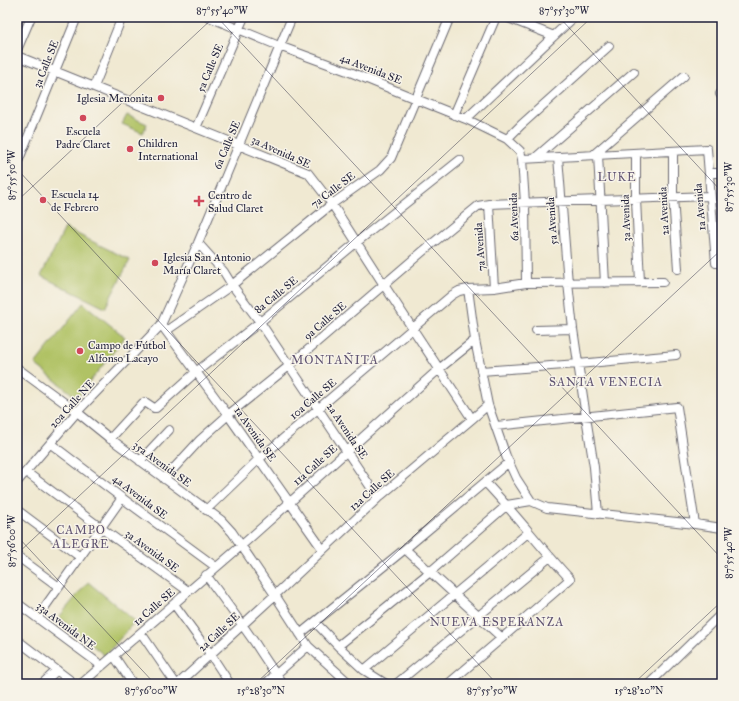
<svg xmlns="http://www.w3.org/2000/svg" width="739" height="701" viewBox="0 0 739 701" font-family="'IM FELL Great Primer',serif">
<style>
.green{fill:#b0c265;stroke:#697250}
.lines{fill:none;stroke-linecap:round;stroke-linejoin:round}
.minor-casing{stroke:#6a6870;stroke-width:10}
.minor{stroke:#fff;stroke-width:8}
.ticks{fill:none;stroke:#22223b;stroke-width:1;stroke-opacity:0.45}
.poi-dot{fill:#d1495b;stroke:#f7f3e8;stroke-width:1.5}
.labels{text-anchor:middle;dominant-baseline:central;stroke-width:3;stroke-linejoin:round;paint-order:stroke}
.street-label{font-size:11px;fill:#22223b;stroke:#f7f3e8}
.poi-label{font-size:11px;fill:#22223b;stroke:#f7f3e8;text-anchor:start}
.neighbourhood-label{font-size:12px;letter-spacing:1px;fill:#605472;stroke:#f7f3e8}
.neatline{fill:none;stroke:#22223b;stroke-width:1.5}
.ticks-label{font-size:10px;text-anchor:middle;fill:#22223b}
</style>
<rect width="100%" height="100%" fill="#f7f3e8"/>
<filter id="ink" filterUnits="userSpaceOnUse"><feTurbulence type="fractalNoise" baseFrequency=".025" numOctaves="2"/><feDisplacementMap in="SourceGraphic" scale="8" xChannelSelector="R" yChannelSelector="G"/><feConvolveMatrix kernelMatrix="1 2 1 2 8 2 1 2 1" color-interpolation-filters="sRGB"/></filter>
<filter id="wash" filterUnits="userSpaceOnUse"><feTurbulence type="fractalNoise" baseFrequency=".012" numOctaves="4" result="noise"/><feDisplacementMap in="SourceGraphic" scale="16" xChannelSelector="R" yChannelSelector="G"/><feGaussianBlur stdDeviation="0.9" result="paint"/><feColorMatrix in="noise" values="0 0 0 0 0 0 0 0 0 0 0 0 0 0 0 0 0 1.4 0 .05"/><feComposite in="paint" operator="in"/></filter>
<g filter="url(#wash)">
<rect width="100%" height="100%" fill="#f0e9d2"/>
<!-- green -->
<path class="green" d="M127 115 147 124 143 133 122 124Z
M65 228 130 260 105 308 41 276Z
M83 303 125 337 77 398 35 364Z
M88 582 135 621 105 656 59 617Z"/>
</g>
<g filter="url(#ink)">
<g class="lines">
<!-- minor casing -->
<g class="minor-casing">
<path id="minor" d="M209 17 279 46 350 72 416 99 466 119 507 139 520 151 522 159 525 203 526 283
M506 17 554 36
M17 50 31 17
M17 56 308 173 332 204 384 285 472 419
M94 87 122 17
M720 94H722
M454 115 496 17
M466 119 574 17
M196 128 244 17
M507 139 521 125 609 46
M673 151V197L678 269
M636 153V199L640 282
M593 155 684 76
M598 155 605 283
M558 157 568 283 573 329 586 417 594 467 598 514
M535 158 634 72
M522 159 707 149 716 263
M17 164 77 17
M709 173H722
M489 204 494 288
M198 243 224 272 232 285 260 322 378 498
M468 289 475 340 488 405 506 456 516 478 531 501 547 508 695 524 722 528
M163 327 228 415 323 550
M536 330 573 329
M166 331 232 285 332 204 380 170 391 158 450 17
M17 368 77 412 108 437 221 520 232 532 275 595 308 646 350 684
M481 371 578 364 676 355
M496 426 677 407 695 524
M110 439 143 403 145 402 154 408H156L196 372 260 322 357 242 460 160
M51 444 122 498 216 567
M140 461 169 430
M26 472 101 528 188 591
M164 479 200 440 228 415 289 366 422 252 478 206 489 204 710 196
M17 482 77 412 161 325 198 243 292 17
M17 510 80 557
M206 510 259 459 413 328 452 295 459 291 468 289 494 288 526 283 663 282
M405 549 502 638
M17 556 59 587
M206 575C223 598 239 620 255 643 264 657 273 671 283 684
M17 603 102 666
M174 604 211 655 230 684
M37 618 122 498
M315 622 338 646 364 670 386 684
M141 633 176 684
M300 634 405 549 509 462
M17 640 75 684
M338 646 430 572 507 505 531 501
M114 656 133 684
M364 670 529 532
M42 684 57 670
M81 684 241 546 439 369 475 340
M178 684 275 595 378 498 472 419 488 405
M265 684 308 646
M396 684 550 557
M448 684 502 638 570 579C541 548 515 513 485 482
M649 684 722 613"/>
</g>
<!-- minor -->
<use href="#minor" class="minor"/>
</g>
</g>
<!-- ticks -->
<path class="ticks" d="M217 17 722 559M559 17 722 192M17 169 497 684M17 201 214 17M17 536 155 684M17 554 592 17M255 684 722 249M633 684 722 601"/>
<!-- markers -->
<g class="poi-dot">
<circle cx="161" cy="98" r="4"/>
<circle cx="83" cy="118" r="4"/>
<circle cx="130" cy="149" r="4"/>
<circle cx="43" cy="200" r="4"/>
<path d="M197 195h4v4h4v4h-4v4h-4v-4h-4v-4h4z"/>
<circle cx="155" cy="263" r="4"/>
<circle cx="80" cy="351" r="4"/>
</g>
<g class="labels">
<!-- street labels -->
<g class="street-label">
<text transform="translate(46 64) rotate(-68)">3a Calle SE</text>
<text transform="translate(210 68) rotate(-67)">5a Calle SE</text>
<text transform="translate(371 69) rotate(21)">4a Avenida SE</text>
<text transform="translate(227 145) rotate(-67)">6a Calle SE</text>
<text transform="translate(281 152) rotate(24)">3a Avenida SE</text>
<text transform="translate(333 190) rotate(-37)">7a Calle SE</text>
<text transform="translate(700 207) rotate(-95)">1a Avenida</text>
<text transform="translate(664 211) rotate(-93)">2a Avenida</text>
<text transform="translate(514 217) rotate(-92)">6a Avenida</text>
<text transform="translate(626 218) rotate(-92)">3a Avenida</text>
<text transform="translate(552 221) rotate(-94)">5a Avenida</text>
<text transform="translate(480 247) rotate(-94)">7a Avenida</text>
<text transform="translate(276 295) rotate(-39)">8a Calle SE</text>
<text transform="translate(325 321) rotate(-41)">9a Calle SE</text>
<text transform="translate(313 399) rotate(-40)">10a Calle SE</text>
<text transform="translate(72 404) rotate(-48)">20a Calle NE</text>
<text transform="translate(347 431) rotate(56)">2a Avenida SE</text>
<text transform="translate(255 434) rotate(55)">1a Avenida SE</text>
<text transform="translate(162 464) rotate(36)">35a Avenida SE</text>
<text transform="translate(315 465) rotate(-42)">11a Calle SE</text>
<text transform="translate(372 490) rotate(-42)">12a Calle SE</text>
<text transform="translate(140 497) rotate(37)">4a Avenida SE</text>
<text transform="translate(152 551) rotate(36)">3a Avenida SE</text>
<text transform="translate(154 607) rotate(-41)">1a Calle SE</text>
<text transform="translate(66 626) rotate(37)">33a Avenida NE</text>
<text transform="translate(219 632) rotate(-43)">2a Calle SE</text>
</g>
<!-- poi labels -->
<g class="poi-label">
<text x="153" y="98" text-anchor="end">Iglesia Menonita</text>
<text x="83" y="131" text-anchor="middle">Escuela<tspan x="83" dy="13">Padre Claret</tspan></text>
<text x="138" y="143">Children<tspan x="138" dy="13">International</tspan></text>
<text x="51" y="194">Escuela 14<tspan x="51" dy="13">de Febrero</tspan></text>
<text x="208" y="195">Centro de<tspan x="208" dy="13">Salud Claret</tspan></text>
<text x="163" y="257">Iglesia San Antonio<tspan x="163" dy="13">María Claret</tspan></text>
<text x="88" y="345">Campo de Fútbol<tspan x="88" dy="13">Alfonso Lacayo</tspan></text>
</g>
<!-- neighbourhood labels -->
<g class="neighbourhood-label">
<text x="617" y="177">LUKE</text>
<text x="335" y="360">MONTAÑITA</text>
<text x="606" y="382">SANTA VENECIA</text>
<text x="81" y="530">CAMPO<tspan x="81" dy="14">ALEGRE</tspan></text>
<text x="497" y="622">NUEVA ESPERANZA</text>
</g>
</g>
<!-- margin -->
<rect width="739" height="701" fill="none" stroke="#f7f3e8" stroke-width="44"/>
<rect x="22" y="22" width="695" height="657" class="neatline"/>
<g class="ticks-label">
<text x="222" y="14">87°55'40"W</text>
<text x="564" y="14">87°55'30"W</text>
<text transform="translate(11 175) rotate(-90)" y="4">87°55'50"W</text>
<text transform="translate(728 187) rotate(-90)" y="4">87°55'30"W</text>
<text transform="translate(11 541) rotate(-90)" y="4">87°56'00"W</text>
<text transform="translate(728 553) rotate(-90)" y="4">87°55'40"W</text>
<text x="151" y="694">87°56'00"W</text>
<text x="261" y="694">15°28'30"N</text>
<text x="492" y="694">87°55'50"W</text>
<text x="639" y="694">15°28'20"N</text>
</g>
</svg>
